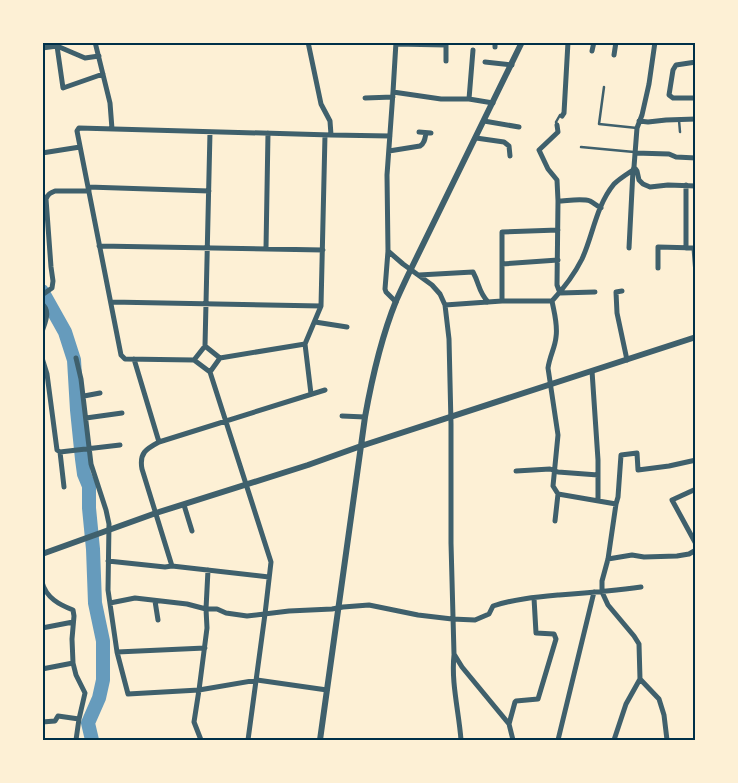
<svg xmlns="http://www.w3.org/2000/svg" width="738" height="783" viewBox="0 0 738 783" font-family="Lato,sans-serif">
<style>
.lines{fill:none;stroke-linecap:round;stroke-linejoin:round}
.river{stroke:#669bbc;stroke-width:14}
.service{stroke:#3f606c;stroke-width:2.5}
.minor{stroke:#3f606c;stroke-width:5}
.tertiary{stroke:#3f606c;stroke-width:6}
.neatline{fill:none;stroke:#003049;stroke-width:2}
</style>
<rect width="100%" height="100%" fill="#fdf0d5"/>
<g class="lines">
<!-- river -->
<path class="river" d="M42 291 65 332 74 360 77 410 82 459 84 474 89 486V508L93 549 95 603 103 641V680L99 698 88 723 92 740"/>
<!-- service -->
<path class="service" d="M604 87 599 124 637 128
M679 120 680 132
M557 125 556 122 560 115
M581 147 634 152"/>
<!-- minor -->
<path class="minor" d="M55 42 57 46 63 88 103 74
M95 42 110 103 112 129
M308 42 321 104 330 121 331 135 390 136
M396 42 393 92 387 175 388 251 385 289 386 292 396 302
M495 42V47
M396 44 446 45
M42 48 57 46 85 58 99 56
M592 51 594 42
M614 55 616 42
M446 61V44
M485 62 512 65
M696 62 676 65 673 70 669 95 673 98H696
M393 92 441 99H469L493 103
M365 98 393 97
M469 99 473 50
M562 116 564 113 568 42
M484 121 519 127
M639 121 648 122 666 120 696 119
M557 125 558 132 539 150 548 169 557 180 558 201 557 285 560 293 595 292
M419 132 431 133
M476 138 504 142 509 146 510 156
M389 151 420 146C425 143 425 138 426 133
M42 153 80 147
M635 153 669 154 676 157 696 158
M634 167 637 171 639 180 643 184 650 187 668 185 696 186
M88 187 209 191
M558 201C566 201 582 198 590 201 594 203 597 206 601 208
M99 246 323 250
M266 248 268 133
M629 248 633 170
M686 248V185
M694 248 696 274
M388 251 403 264 432 285 440 294 445 305 449 339 451 424V543L454 654 462 667 509 724 513 740
M502 264 558 260
M658 268V247L696 248
M419 275 473 272C480 285 478 291 488 302
M622 291 616 292 617 313 627 360
M42 295 52 288 53 281 51 267 46 199C48 194 50 193 55 191H89
M502 301V232L558 230
M552 301C554 312 558 325 556 337 555 348 550 355 548 368L558 435 553 486 558 494 616 504
M111 302 321 306
M42 304C51 311 45 322 42 332
M445 305 502 301H552C564 288 574 275 582 259 593 235 596 206 614 184 619 179 627 174 633 170L634 167 637 128 642 115 649 84 655 42
M315 322 347 327
M205 346 210 132
M42 358 47 374 57 450 60 452 64 487
M76 358 81 379 91 464 106 510 109 524 108 590 117 652 128 694 199 690 257 680 327 690
M220 358 205 346 194 360 210 372 220 358 305 344
M134 359 159 442
M194 360 125 359 121 355 77 131 79 128 331 135
M592 371 598 460V501
M210 372 271 562 265 614 248 740
M311 394 305 344 321 306 325 135
M84 396 100 393
M342 416 365 417
M86 418 122 413
M60 452 120 445
M516 471 550 469 558 472 598 475
M696 489 672 500 696 544
M184 505 192 531
M555 521 558 494
M608 559 632 555 644 557 677 556 689 554 696 550
M108 561 165 567 172 566 269 577
M172 566 142 469C139 453 146 449 159 442L325 390
M42 582C46 598 60 605 73 610L74 616 72 639 73 663 76 675 85 693 79 719
M155 601 158 620
M110 603 135 598 187 604 206 609H217L226 613 247 616 289 611 332 609 343 607 369 605 418 615 452 619 475 620 489 614 493 606C514 599 537 597 559 595 587 593 614 591 641 587
M42 628 73 622
M117 652 205 648
M454 655C451 683 459 712 461 740
M42 669 73 663
M640 679 659 699 664 715 667 740
M42 722 55 721 58 716 79 719 76 740
M509 724 515 702 516 701 538 699 556 639 554 634 536 633 534 598
M201 740 194 722 199 690 207 628 206 609 208 570
M558 740 594 592
M614 740 626 704 640 679 639 644 634 636 608 605 602 592V581L608 559 616 504 618 497 621 455 637 453 638 470 669 466 696 460"/>
<!-- tertiary -->
<path class="tertiary" d="M42 554 156 513 308 465 361 446 696 337
M320 740 365 417C372 378 381 338 396 301 401 290 406 279 411 269L522 42"/>
</g>
<!-- border -->
<rect width="738" height="783" fill="none" stroke="#fdf0d5" stroke-width="88"/>
<rect x="44" y="44" width="650" height="695" class="neatline"/>
</svg>
